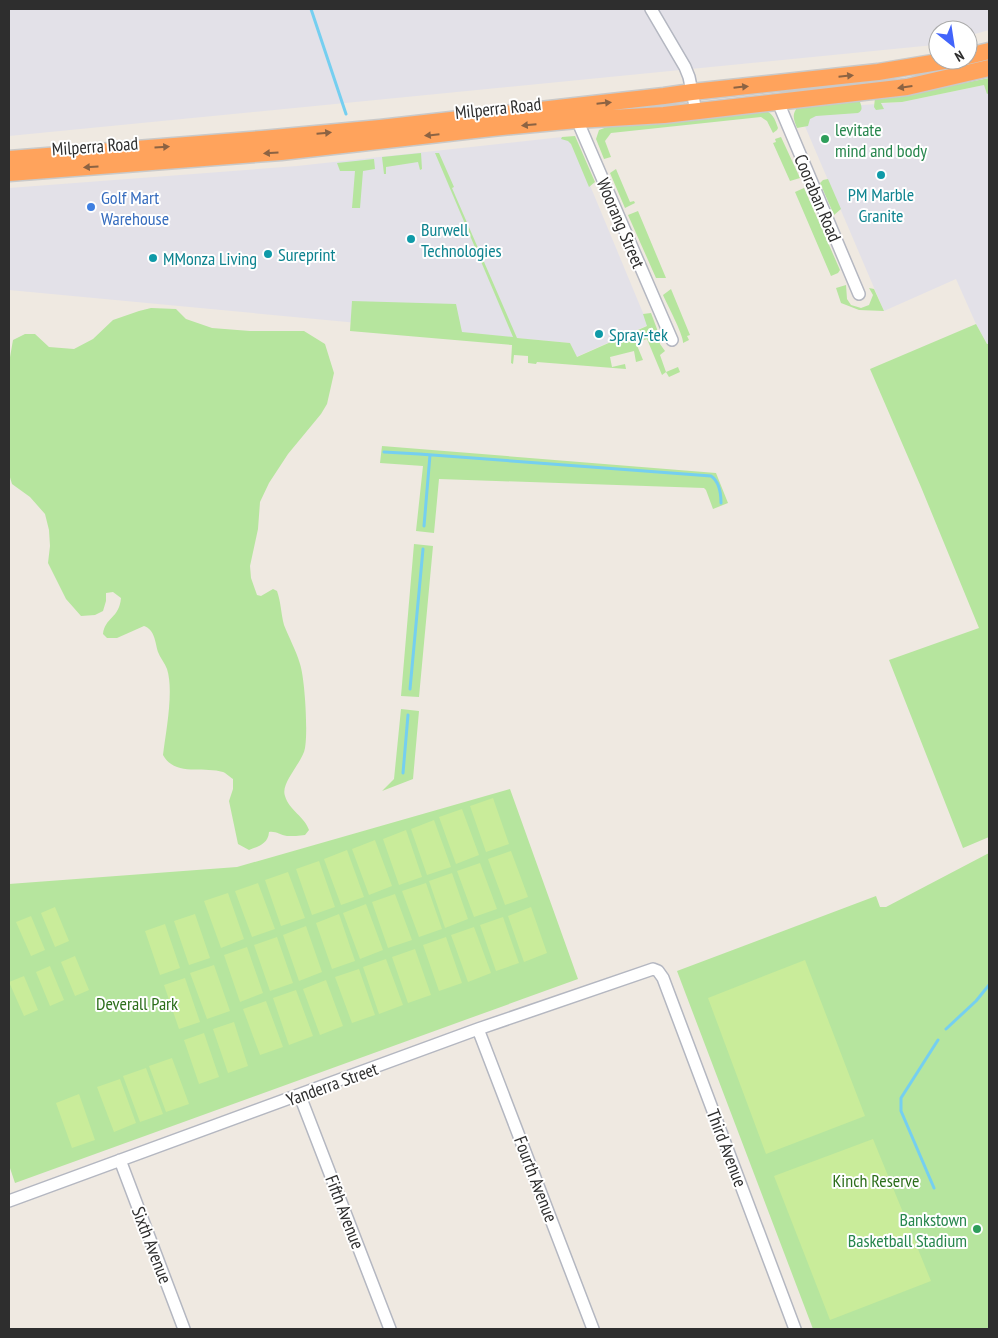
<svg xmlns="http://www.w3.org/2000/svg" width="998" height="1338" viewBox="0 0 998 1338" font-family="'PT Sans Narrow',sans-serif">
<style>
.industrial{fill:#e3e1e8}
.green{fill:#b6e59e}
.pitch{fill:#c9ec9a}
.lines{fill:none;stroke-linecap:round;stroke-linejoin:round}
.stream{stroke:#75cff0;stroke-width:3}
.minor-casing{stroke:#b4b7c1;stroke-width:14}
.highway-casing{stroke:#c9c9c9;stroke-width:19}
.minor{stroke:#fff;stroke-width:11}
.highway{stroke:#ffa35c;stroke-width:16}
.oneway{fill:#8c6343}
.leisure-dot{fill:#2e9e5b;stroke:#fff;stroke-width:2}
.culture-dot{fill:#0f9aa8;stroke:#fff;stroke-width:2}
.shop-dot{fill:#3f7fe0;stroke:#fff;stroke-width:2}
.labels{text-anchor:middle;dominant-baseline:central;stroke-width:4;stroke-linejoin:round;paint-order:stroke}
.street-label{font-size:18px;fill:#2e2e2e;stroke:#fff}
.leisure-label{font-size:18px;fill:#27864d;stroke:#fff;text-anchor:start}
.culture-label{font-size:18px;fill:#0d838f;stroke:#fff;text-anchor:start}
.shop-label{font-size:18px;fill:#366cbe;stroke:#fff;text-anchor:start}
.park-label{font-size:18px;fill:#2c6e1b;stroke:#fff}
</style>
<rect width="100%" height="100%" fill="#efe9e1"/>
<!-- industrial -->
<path class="industrial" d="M9 9H989V30L968 36V30H938V44L934 45 9 136Z
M984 85 987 93H989V344H987L976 324 956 279 884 311 804 124 810 109 902 102Z
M562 137 567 138 577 154 648 325 576 357 570 343 9 290V188L297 166Z"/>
<!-- green -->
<path class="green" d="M989 78V93L987 94 984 85 902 102 881 103 884 109 876 110 874 107 875 98 924 91Z
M859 99C861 105 864 110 858 113L816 116 810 119 808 126 797 128C794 120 791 114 798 107Z
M762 110C772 111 775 119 778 128L777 130 773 133 767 121 761 117 611 133 605 141 611 157 604 159 596 139 599 130 607 127Z
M575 136 595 182 589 187 571 144 568 141 561 139 562 137Z
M781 137 800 178 790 181 773 143 776 142 775 139Z
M421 153 422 169 420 170 418 162 386 167V174H384L382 157Z
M435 153H439L454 187 452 188 517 338 570 343 577 357 647 326 643 314 651 313 657 329 660 344 665 351 660 355 666 372 678 367 680 372 669 377 666 372 662 375 647 339 636 343 643 360 636 362 634 351 610 357 612 367 625 364 626 369 537 362 536 364 528 363V356L514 355 513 364 511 363 512 345 350 331 352 301 456 304 462 332 513 337Z
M374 159 375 169 363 171 360 208H352L355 171H340L337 163Z
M616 169 630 202 634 201 635 203 625 208 610 173Z
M828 179 841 209 834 215 820 183 823 180Z
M804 188 840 270 838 273 831 276 795 192Z
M638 211 666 278H656L628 215Z
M846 285 847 299 851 305 861 308 869 305 873 295 869 288 874 289 884 311 859 310 841 303 836 288Z
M671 289 690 335 687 336 689 340 683 343C684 336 667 304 663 295Z
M151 308 176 309 186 319 212 328 250 331H304L325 344 334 373 327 404 321 414 288 454 269 483 260 502 258 529 250 566 251 578 257 595 261 596 273 589 277 591C281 602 281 614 284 625 289 638 296 650 300 664 305 679 308 732 305 748 303 762 280 783 285 796 289 810 305 817 309 830L305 835C299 836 293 836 287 836 280 835 276 831 269 832 268 844 259 846 249 850L238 844 229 801 233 789V779C230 777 226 773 223 772 203 766 175 777 163 755 166 731 174 691 167 669 165 663 160 658 158 652 155 642 155 630 144 626L117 638H107L103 634C105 617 119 619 121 598L113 592 106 593V601L103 611 95 615 81 616 66 599 48 563 50 546 49 530 45 514 30 497 12 484 9 474V363L13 340 25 334H35L49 347 74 349 93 339 113 320 139 311Z
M976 324 987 344H989V837L963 848 889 660 979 628 921 487 870 369Z
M382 446 716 473 728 503 713 509 706 490 704 488 439 479 434 533 416 531 423 466 380 463Z
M414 544 433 546 419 697 401 696Z
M401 709 419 711 413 779 382 791 394 779Z
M510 789 578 979 15 1183 9 1165V884L237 867Z
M989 853V1329H813L677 971 876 896 880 907H886Z"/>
<!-- pitch -->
<path class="pitch" d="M493 798 509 844 486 852 470 806Z
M462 809 479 855 456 864 439 817Z
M434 820 451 867 427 875 411 829Z
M406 830 422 877 399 885 383 839Z
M375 840 392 886 369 895 352 849Z
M347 850 364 897 341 905 324 859Z
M511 851 528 897 505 905 488 859Z
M319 861 335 907 312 915 296 869Z
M480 863 497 909 474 917 457 871Z
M288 872 305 918 281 926 265 880Z
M452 873 468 919 445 928 429 881Z
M258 883 275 929 252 937 235 891Z
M426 883 442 929 419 937 402 891Z
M228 893 244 939 221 948 204 901Z
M395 894 412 940 388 948 372 902Z
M366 904 383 950 360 959 343 913Z
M55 907 69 941 55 947 41 913Z
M531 907 547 953 524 962 508 916Z
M195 914 210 958 189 965 174 921Z
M339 914 355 961 332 969 316 923Z
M31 916 45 950 31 956 16 922Z
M503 917 519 963 496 971 480 925Z
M165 924 180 968 160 975 145 931Z
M306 926 322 972 299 981 283 935Z
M474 927 491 973 468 982 451 935Z
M277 937 293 983 270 991 254 945Z
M446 937 462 983 439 991 423 945Z
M247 947 263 993 240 1002 224 955Z
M415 949 431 995 408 1003 392 957Z
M75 956 89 990 75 996 61 962Z
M386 959 403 1005 379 1014 363 967Z
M805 960 865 1116 766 1154 708 998Z
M214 965 230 1011 207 1019 190 973Z
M50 966 64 1000 50 1006 36 972Z
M359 969 375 1015 352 1023 335 977Z
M24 976 38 1010 24 1016 9 982Z
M185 978 200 1022 179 1029 164 985Z
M326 980 343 1026 320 1035 303 989Z
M296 990 313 1036 289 1045 273 998Z
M266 1001 283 1047 260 1055 243 1009Z
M234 1022 248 1066 228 1073 213 1029Z
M204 1033 219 1077 199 1084 184 1040Z
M172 1058 189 1104 166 1112 149 1066Z
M146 1068 163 1114 140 1122 123 1076Z
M120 1079 136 1123 114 1132 97 1087Z
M79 1094 95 1140 72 1148 56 1103Z
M873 1139 931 1281 830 1320 774 1176Z"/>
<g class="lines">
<!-- stream -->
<path class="stream" d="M311 9 346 114
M384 452 419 454 711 476C720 482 721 494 721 503
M424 526 430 455
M410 689 423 549
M403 773 408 715
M946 1029 976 1001 989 985
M934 1188 901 1111V1098L938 1040"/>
<!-- minor casing -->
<g class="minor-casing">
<path id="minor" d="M651 9 685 67 689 77 696 111
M778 102 859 294
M575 115 672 340
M478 1029 593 1329
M300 1096 390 1329
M120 1160 184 1329
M9 1201 478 1029 653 969 658 971 663 978 795 1329"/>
</g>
<!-- highway casing -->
<g class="highway-casing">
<path id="highway" d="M968 56 989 51
M9 159 262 139 380 128 664 96 692 92 878 72 950 60
M9 173 281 152 492 128 577 120 664 115 907 87 989 68"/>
</g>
<!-- minor -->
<use href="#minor" class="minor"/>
<!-- highway -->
<use href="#highway" class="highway"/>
</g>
<!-- one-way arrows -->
<defs><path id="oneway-solid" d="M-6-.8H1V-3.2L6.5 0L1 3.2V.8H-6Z" transform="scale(1.25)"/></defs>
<g class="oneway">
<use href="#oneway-solid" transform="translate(846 76) rotate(-6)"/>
<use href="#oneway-solid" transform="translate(741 87) rotate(-6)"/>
<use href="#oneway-solid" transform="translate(905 87) rotate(172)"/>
<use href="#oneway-solid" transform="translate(604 103) rotate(-6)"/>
<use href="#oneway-solid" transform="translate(529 125) rotate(175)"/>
<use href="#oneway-solid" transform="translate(324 133) rotate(-5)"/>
<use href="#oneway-solid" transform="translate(432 135) rotate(174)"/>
<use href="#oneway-solid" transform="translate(162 147) rotate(-4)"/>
<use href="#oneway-solid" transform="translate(271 153) rotate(176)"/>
<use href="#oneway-solid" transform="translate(91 167) rotate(176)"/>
</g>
<!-- markers -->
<g class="leisure-dot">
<circle cx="825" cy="139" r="5"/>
<circle cx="977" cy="1229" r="5"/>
</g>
<g class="culture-dot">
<circle cx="881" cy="175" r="5"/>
<circle cx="411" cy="239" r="5"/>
<circle cx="268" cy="254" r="5"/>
<circle cx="153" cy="258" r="5"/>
<circle cx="599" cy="334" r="5"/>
</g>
<circle class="shop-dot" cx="91" cy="207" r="5"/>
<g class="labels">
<!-- street labels -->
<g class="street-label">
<text transform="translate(498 108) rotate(-6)">Milperra Road</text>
<text transform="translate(95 146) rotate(-4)">Milperra Road</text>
<text transform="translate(818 198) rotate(67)">Cooraban Road</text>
<text transform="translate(621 223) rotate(67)">Woorang Street</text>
<text transform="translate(332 1084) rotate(-20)">Yanderra Street</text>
<text transform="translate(727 1148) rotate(69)">Third Avenue</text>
<text transform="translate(536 1179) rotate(69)">Fourth Avenue</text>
<text transform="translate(345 1212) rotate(69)">Fifth Avenue</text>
<text transform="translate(152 1245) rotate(69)">Sixth Avenue</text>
</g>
<!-- leisure labels -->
<g class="leisure-label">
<text x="835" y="129">levitate<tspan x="835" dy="21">mind and body</tspan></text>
<text x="967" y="1219" text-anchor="end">Bankstown<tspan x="967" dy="21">Basketball Stadium</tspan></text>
</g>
<!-- culture labels -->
<g class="culture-label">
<text x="881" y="194" text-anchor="middle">PM Marble<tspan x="881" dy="21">Granite</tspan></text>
<text x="421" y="229">Burwell<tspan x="421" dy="21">Technologies</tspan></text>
<text x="278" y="254">Sureprint</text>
<text x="163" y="258">MMonza Living</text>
<text x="609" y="334">Spray-tek</text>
</g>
<!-- shop labels -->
<g class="shop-label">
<text x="101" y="197">Golf Mart<tspan x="101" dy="21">Warehouse</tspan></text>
</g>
<!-- park labels -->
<g class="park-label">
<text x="137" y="1003">Deverall Park</text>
<text x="876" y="1180">Kinch Reserve</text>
</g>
</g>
<!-- border -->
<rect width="998" height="1338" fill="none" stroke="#2e2e2e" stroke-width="20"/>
<!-- north arrow -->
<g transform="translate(953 45) rotate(150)"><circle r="24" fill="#ffffff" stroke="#ababab"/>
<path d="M0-4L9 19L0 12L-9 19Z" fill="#4264fb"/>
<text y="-8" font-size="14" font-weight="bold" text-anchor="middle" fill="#2e2e2e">N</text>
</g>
</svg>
